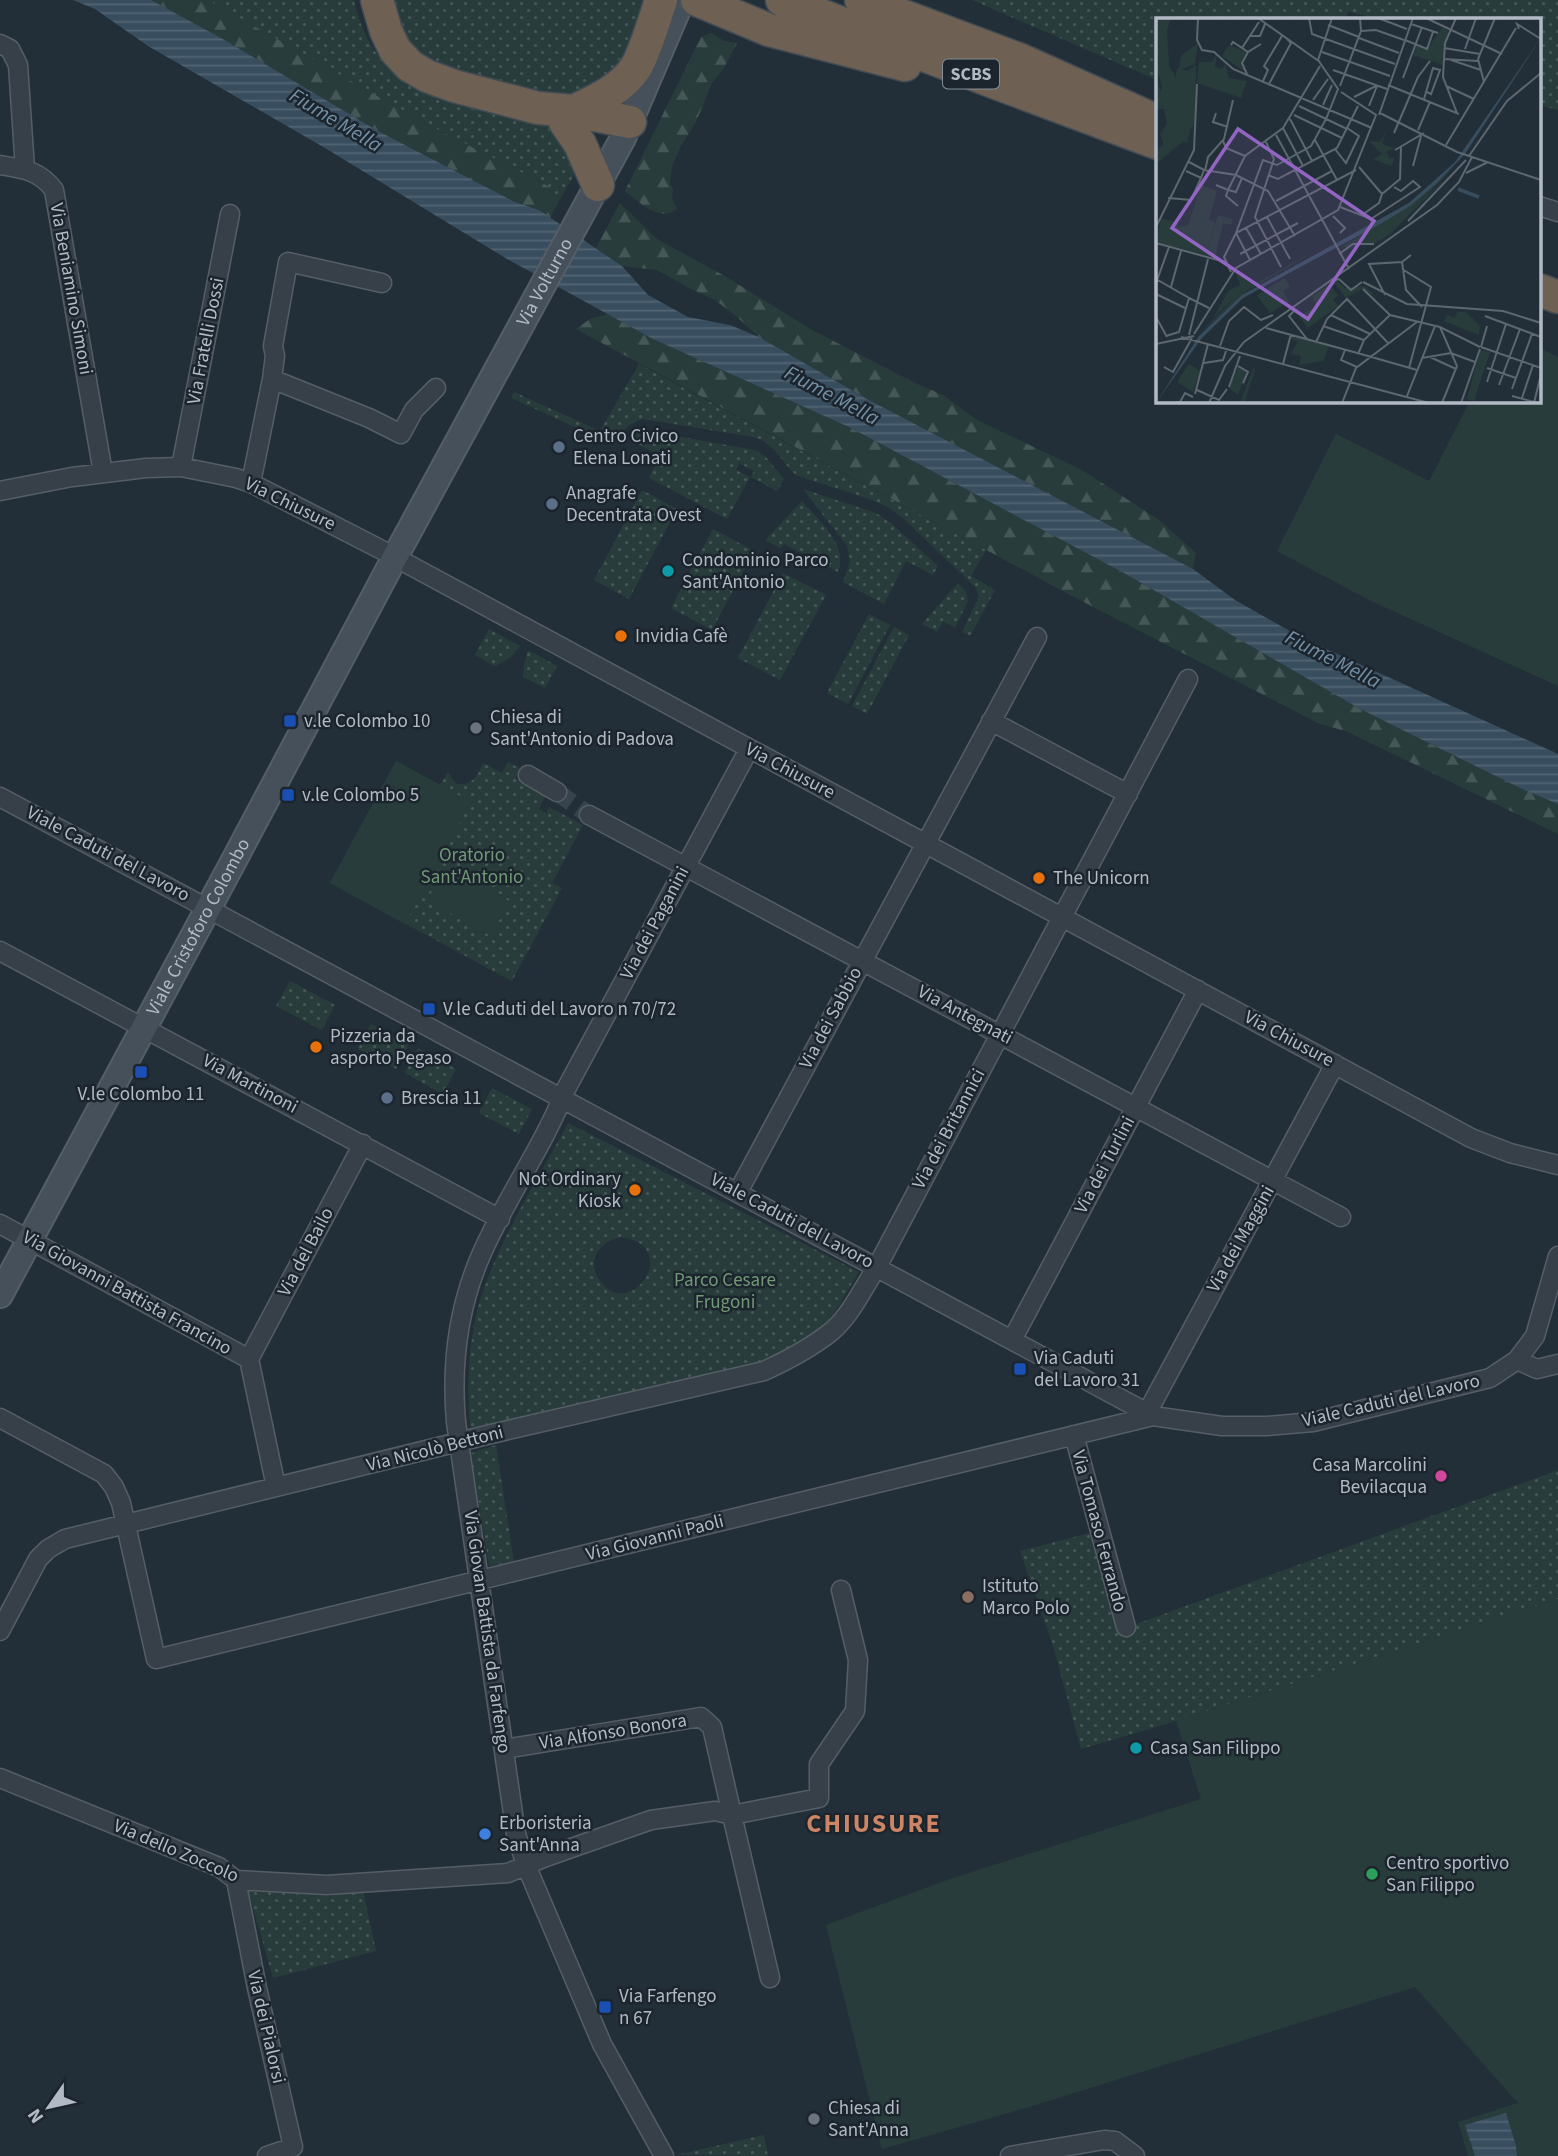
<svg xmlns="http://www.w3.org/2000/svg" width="1558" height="2156" viewBox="0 0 1558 2156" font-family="'Source Sans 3',sans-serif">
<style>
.green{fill:url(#green-dots);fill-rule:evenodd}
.forest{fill:url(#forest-firs)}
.pitch{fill:#283d3b}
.water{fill:url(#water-rules)}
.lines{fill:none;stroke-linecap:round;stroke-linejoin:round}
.street-tunnel{stroke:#38444d;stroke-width:18;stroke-dasharray:18 9;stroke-linecap:butt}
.street-casing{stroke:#555e66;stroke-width:21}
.secondary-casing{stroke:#555e66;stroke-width:28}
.highway-casing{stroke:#424b53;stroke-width:35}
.street{stroke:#374049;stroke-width:18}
.secondary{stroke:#45505b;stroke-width:24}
.highway{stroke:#6e6154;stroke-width:32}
.service-dot{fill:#5c6f8a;stroke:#1c252d;stroke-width:2.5}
.culture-dot{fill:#0f9aa8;stroke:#1c252d;stroke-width:2.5}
.food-dot{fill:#e8710a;stroke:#1c252d;stroke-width:2.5}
.transit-dot{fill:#1a4fb4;stroke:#1c252d;stroke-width:2.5}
.worship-dot{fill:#6b7280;stroke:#1c252d;stroke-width:2.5}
.hotel-dot{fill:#d1479c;stroke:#1c252d;stroke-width:2.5}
.education-dot{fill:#8d6e63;stroke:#1c252d;stroke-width:2.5}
.shop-dot{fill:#3f7fe0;stroke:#1c252d;stroke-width:2.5}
.leisure-dot{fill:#2e9e5b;stroke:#1c252d;stroke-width:2.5}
.labels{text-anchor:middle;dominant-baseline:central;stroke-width:5;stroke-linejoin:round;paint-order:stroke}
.shield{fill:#1c252d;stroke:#858e97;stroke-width:2}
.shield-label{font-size:18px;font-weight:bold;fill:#b2bbc5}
.street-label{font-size:19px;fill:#b2bbc5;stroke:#1c252d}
.poi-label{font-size:19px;fill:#b2bbc5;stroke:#1c252d;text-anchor:start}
.park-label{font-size:19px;fill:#719976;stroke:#1c252d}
.water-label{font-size:21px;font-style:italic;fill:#7490a7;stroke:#1c252d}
.district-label{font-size:26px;font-weight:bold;letter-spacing:2px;fill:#cc8665;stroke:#1c252d}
.inset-river{fill:none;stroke:#384d5e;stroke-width:3.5}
.inset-road{fill:none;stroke:#5c6770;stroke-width:2}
.view{fill:#9165c1;fill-opacity:0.15;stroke:#9165c1;stroke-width:3.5}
.inset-edge{fill:none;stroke:#b2bbc5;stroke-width:3.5}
</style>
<defs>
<pattern id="green-dots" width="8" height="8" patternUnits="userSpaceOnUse" patternTransform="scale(1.75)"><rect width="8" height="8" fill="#283d3b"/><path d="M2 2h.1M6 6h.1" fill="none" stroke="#455756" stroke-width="1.8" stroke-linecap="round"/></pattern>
<pattern id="forest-firs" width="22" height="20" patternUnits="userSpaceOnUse" patternTransform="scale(1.75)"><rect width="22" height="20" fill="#283d3b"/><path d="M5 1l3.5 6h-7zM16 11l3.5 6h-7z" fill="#455756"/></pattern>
<pattern id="water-rules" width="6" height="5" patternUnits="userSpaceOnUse" patternTransform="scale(1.75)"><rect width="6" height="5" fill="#384d5e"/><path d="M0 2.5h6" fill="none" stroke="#526574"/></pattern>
</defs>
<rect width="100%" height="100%" fill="#232f38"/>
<!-- green -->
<path class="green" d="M208 0H354C379 113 473 96 558 127L577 170 559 201 550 187 425 123Z
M394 0H650L631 47 614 76 565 100 441 67 416 52 400 31Z
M972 0H1558V110L1539 105V19H1375L1348 11 1346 19H1157V80Z
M639 364 986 550 971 576 995 590 970 636 962 632 978 599V594L975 587 904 519 888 507 869 499 798 476C780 463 778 444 754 437L643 419C628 422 622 432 615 445L511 398 514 392 600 431Z
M647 431 755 450 765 456 784 479 777 491 751 477 754 471 739 463 736 470 750 477 727 519 649 478 660 456 631 440 639 432Z
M803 489 876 513 892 524 938 566 933 575 906 561 884 604 843 582 850 562 847 546Z
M642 490 677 509 629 599 594 580Z
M802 501C818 520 849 545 838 572L784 544 780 548 765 540Z
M713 529 754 551 712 630 671 608Z
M783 573 826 595 780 680 738 658Z
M958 583 966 592 968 601 955 628 943 621 937 632 922 624Z
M869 614 890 625 848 704 827 693Z
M894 627 909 635 867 714 852 706Z
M489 629 520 646 510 658 495 666 475 655Z
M528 650 557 666 545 688 523 677 524 665Z
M396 761 440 785 448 772 455 783C472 788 477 776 483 763L502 773 508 762 521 769 516 778 546 794 539 809 546 813 549 807 583 825 552 883 562 888 512 981 330 883Z
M290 981 335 1005 322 1030 276 1006Z
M371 1024 409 1044 396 1069 358 1049Z
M418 1048 456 1069 443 1094 405 1073Z
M492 1088 532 1109 519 1134 479 1113Z
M568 1123 859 1272C851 1284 844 1298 836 1310 813 1341 780 1356 744 1368L470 1428C467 1388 468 1349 477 1311 495 1244 536 1184 568 1123ZM621 1237C684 1246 630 1323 600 1281 585 1261 600 1241 621 1237Z
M496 1445 514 1562 489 1566 471 1453Z
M1558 1470V1599L1176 1721 1081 1749 1054 1649 1020 1551 1094 1532 1120 1630Z
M248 1890 329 1896 363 1891 376 1951 273 1978Z
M764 2135 768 2156 676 2155Z"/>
<!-- forest -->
<path class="forest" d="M151 0H208L425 123 550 187 559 201 550 218 539 210 515 202 378 131 221 38Z
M711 33 724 41 737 43 724 68 712 83 696 122 681 146 672 166 670 183 673 190 672 199 677 209C660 223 639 202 625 191L701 37Z
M620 203 657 239 723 275 812 330 915 383 943 395 977 420 1082 470 1159 520 1196 553 1193 569 867 399 759 337 736 316 715 300 687 287 657 270 622 266 596 248Z
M608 314 653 339 849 427 1124 573 1362 710 1520 788 1558 804V834L1348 732 1318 723 1072 596 576 329 590 319Z"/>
<!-- pitch -->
<path class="pitch" d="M1539 348 1558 357V686L1371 601 1277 551 1336 434 1429 481 1470 401H1539Z
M396 761 471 802 405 924 330 883Z
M447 867 509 901 491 936 427 901 444 868Z
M1558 1599V2156H1468L1458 2122 1518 2103 1415 1987 1029 2107 882 2149 826 1925 947 1880 1201 1799 1176 1721Z"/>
<!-- water -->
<path class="water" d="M73 0H151L221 38 378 131 515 202 539 210 622 266 648 295 688 317 730 325 759 337 867 399 1193 569 1235 600 1302 638 1558 754V804L1520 788 1362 710 1124 573 849 427 653 339 507 259 325 148 148 46 95 9Z
M1506 2113 1516 2146 1517 2156H1475L1465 2125Z"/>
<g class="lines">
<!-- street-tunnel -->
<path class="street-tunnel" d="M557 792 589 815"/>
<!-- street casing -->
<g class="street-casing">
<path id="street" d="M0 44 10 49 18 65 25 169
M0 165C23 169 39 170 54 190L103 473
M1539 206 1558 212
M272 379 369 418 401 434 414 410 436 388
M181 467 230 214
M251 483 272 379 275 356 273 346 288 262 382 283
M0 491 72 477 146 468 181 467 236 478 251 483 378 548 1471 1138 1510 1153 1558 1165
M991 721 1128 794
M528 775 557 792
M0 797 1153 1416 1222 1426H1267L1313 1422 1490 1378 1517 1360 1535 1336 1558 1256
M589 815 1341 1217
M0 951 500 1219
M738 1192 1037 637
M0 1224 249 1359 276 1487
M1012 1340 1198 990
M249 1359 363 1144
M1517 1360 1537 1369 1558 1364
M1147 1413 1335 1064
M0 1418 104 1474 114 1487 121 1503 156 1659 1153 1416
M1074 1435 1126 1627
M0 1631 38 1559 48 1549 65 1539 491 1434 764 1371C788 1360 811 1348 832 1331 851 1315 863 1288 877 1267L1188 679
M504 1749 701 1717 712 1727 732 1815 819 1798V1764L855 1711 858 1660 841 1590
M0 1778 219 1867 236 1880 327 1885 508 1873 543 1858 651 1820 715 1811 732 1815 770 1978
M236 1880 257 1988 293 2147 267 2156
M664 2156 602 2044 526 1865 516 1834 456 1422C451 1365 458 1308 481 1255 506 1198 543 1147 566 1089L749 749
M1010 2156 1104 2140 1115 2141 1135 2156"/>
</g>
<!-- secondary casing -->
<g class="secondary-casing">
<g id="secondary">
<path id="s1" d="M0 1295 231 866 395 557 623 138 682 0"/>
</g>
</g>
<!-- highway casing -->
<g class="highway-casing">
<path id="highway" d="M377 0 386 31 395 50 410 66 427 76 454 86 538 108 574 111 630 122
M697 0 769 30 905 65
M782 0 996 83 1157 143
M861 0 1021 60 1157 121
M574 111C597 100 622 89 636 67 645 52 655 18 661 0
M565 122 580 144 598 185
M1539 290 1558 297"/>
</g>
<!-- street -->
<use href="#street" class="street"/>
<!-- secondary -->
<use href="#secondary" class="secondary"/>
<!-- highway -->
<use href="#highway" class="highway"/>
</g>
<!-- markers -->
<g class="service-dot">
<circle cx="559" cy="447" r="7"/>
<circle cx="552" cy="504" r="7"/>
<circle cx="387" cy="1098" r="7"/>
</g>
<g class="culture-dot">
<circle cx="668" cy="571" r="7"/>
<circle cx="1136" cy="1748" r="7"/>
</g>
<g class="food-dot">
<circle cx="621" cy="636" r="7"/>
<circle cx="1039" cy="878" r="7"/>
<circle cx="316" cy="1047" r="7"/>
<circle cx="635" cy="1190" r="7"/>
</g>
<g class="transit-dot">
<rect x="283" y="714" width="14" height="14" rx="3.5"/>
<rect x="281" y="788" width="14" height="14" rx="3.5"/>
<rect x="422" y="1002" width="14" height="14" rx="3.5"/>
<rect x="134" y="1065" width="14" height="14" rx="3.5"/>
<rect x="1013" y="1362" width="14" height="14" rx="3.5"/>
<rect x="598" y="2000" width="14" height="14" rx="3.5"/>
</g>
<g class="worship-dot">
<circle cx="476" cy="728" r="7"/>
<circle cx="814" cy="2119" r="7"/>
</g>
<circle class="hotel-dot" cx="1441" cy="1476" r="7"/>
<circle class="education-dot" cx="968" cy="1597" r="7"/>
<circle class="shop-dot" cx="485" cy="1834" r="7"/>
<circle class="leisure-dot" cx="1372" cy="1874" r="7"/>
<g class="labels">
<!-- shield labels -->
<rect class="shield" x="943" y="59.5" width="56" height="29" rx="5"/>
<g class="shield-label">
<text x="971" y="74">SCBS</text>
</g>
<!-- street labels -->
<g class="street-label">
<text stroke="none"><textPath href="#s1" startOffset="1150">Via Volturno</textPath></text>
<text transform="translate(71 289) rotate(80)">Via Beniamino Simoni</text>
<text transform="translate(206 341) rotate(-79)">Via Fratelli Dossi</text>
<text transform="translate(290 504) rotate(26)">Via Chiusure</text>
<text transform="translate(790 771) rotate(28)">Via Chiusure</text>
<text transform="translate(108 854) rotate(28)">Viale Caduti del Lavoro</text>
<text transform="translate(655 923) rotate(-62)">Via dei Paganini</text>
<text stroke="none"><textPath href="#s1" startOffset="418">Viale Cristoforo Colombo</textPath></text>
<text transform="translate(965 1015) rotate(28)">Via Antegnati</text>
<text transform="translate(831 1018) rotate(-62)">Via dei Sabbio</text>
<text transform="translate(1289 1039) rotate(28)">Via Chiusure</text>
<text transform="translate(250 1084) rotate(28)">Via Martinoni</text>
<text transform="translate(949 1129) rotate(-62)">Via dei Britannici</text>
<text transform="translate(1105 1165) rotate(-62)">Via dei Turlini</text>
<text transform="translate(792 1221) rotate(28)">Viale Caduti del Lavoro</text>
<text transform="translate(1241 1239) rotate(-61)">Via dei Maggini</text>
<text transform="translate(306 1252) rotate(-62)">Via del Bailo</text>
<text transform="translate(127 1293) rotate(29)">Via Giovanni Battista Francino</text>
<text transform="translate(1391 1401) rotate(-13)">Viale Caduti del Lavoro</text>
<text transform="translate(435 1449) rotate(-14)">Via Nicolò Bettoni</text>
<text transform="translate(1099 1531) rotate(75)">Via Tomaso Ferrando</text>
<text transform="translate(655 1538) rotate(-14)">Via Giovanni Paoli</text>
<text transform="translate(487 1632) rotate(82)">Via Giovan Battista da Farfengo</text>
<text transform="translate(613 1732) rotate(-9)">Via Alfonso Bonora</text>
<text transform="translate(176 1851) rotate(23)">Via dello Zoccolo</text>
<text transform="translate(266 2027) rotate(77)">Via dei Pialorsi</text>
</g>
<!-- poi labels -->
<g class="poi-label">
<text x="573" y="436">Centro Civico<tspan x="573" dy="22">Elena Lonati</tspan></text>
<text x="566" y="493">Anagrafe<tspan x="566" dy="22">Decentrata Ovest</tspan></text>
<text x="682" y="560">Condominio Parco<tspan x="682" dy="22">Sant'Antonio</tspan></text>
<text x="635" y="636">Invidia Cafè</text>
<text x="490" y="717">Chiesa di<tspan x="490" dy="22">Sant'Antonio di Padova</tspan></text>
<text x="304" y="721">v.le Colombo 10</text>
<text x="302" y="795">v.le Colombo 5</text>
<text x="1053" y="878">The Unicorn</text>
<text x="443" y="1009">V.le Caduti del Lavoro n 70/72</text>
<text x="330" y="1036">Pizzeria da<tspan x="330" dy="22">asporto Pegaso</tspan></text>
<text x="141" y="1094" text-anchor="middle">V.le Colombo 11</text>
<text x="401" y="1098">Brescia 11</text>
<text x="621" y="1179" text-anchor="end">Not Ordinary<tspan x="621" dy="22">Kiosk</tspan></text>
<text x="1034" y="1358">Via Caduti<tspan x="1034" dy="22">del Lavoro 31</tspan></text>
<text x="1427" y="1465" text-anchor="end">Casa Marcolini<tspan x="1427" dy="22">Bevilacqua</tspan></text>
<text x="982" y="1586">Istituto<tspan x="982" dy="22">Marco Polo</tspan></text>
<text x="1150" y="1748">Casa San Filippo</text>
<text x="499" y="1823">Erboristeria<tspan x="499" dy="22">Sant'Anna</tspan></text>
<text x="1386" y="1863">Centro sportivo<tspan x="1386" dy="22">San Filippo</tspan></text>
<text x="619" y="1996">Via Farfengo<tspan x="619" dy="22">n 67</tspan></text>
<text x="828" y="2108">Chiesa di<tspan x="828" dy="22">Sant'Anna</tspan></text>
</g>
<!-- park labels -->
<g class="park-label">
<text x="472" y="855">Oratorio<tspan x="472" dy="22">Sant'Antonio</tspan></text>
<text x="725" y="1280">Parco Cesare<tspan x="725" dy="22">Frugoni</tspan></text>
</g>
<!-- water labels -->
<g class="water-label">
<text transform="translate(336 120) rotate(31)">Fiume Mella</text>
<text transform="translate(832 395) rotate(28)">Fiume Mella</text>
<text transform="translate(1333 659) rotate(27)">Fiume Mella</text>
</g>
<!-- district labels -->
<g class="district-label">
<text x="874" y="1823">CHIUSURE</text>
</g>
</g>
<!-- overview -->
<g transform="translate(1156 18)">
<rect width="385" height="385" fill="#232f38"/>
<path d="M286 10 293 13 287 47 257 37 260 28 271 31ZM42 25 39 46 23 52 25 38ZM73 27 90 34 85 44 91 55 66 38ZM61 36 59 49 66 51 69 46 73 60 91 63 85 80 41 65 43 44H56ZM40 47V103L34 113 25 67 19 63 21 50 32 53ZM230 113 226 126 239 130 230 134 234 141 239 139 235 148 217 141 226 136 213 123 224 124ZM296 154 233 217 217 226 183 230 259 188ZM62 197 77 201 75 207 67 205 59 240 50 237ZM79 253 91 261 90 269 57 300 73 272 84 267ZM180 262 189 270 208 268 221 279 206 271 190 280 179 266 175 269 182 277 177 282 182 288 152 310 143 299 160 288 156 278ZM301 294H310L324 308 323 317 288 303 291 297 299 300ZM136 318 173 328 167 343 143 347 145 338 135 336 142 323 133 321ZM324 332 334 334 318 383 311 381ZM33 346 44 353 37 374 21 364ZM98 349 99 352 88 385H84L91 367 86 366 82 377 73 370 82 350 91 354 89 366 91 367Z" fill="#283d3b"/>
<path d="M0 0H15L11 12 13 48 29 74 34 113 31 125 27 123 0 146V132L8 127 4 116 11 105 8 91H0V63L5 74 6 69 3 57 0 62ZM300 147 259 188 238 202 181 228 254 188ZM173 225 91 273 42 317 90 269 91 261 99 266Z" fill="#283d3b"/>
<path d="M45 167 61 173 53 202 59 204 50 237 0 224 5 200 22 205 21 209 32 208ZM129 260 134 269 127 273 133 284 114 295 101 277Z" fill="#283d3b"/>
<path d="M385 20 309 136 281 165 254 188 226 205 87 280 45 321 0 385 43 318 86 277 253 185 299 144Z" fill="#384d5e"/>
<path class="inset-river" d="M302 171 323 179"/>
<path class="inset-road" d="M42 0 41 22 46 32 58 34 77 51 216 110M102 0 164 44M153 0 156 16 239 46M222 0 251 11M270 0 346 36M300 0 289 25 287 59 301 95M255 6 282 15M172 7 203 19M363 11 361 6 385 21M205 13 220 12 248 22M94 18H104L109 6M203 20 243 35M249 22 271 31 277 14M75 27 77 24 92 34M86 30 103 4M288 30 324 36M309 31 320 0M166 34 234 58M288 41 322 43M162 42 176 0M295 42 325 52M177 52 231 71M91 56 86 45 92 34 105 26M247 60 266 9M107 63 112 52 108 48 126 18M328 64 322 41 339 0M113 66 135 25 131 21M232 67 303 96M184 68 205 13 204 0M290 68 318 81M198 79 220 68M268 81 277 50 284 52 275 76 271 74M157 82 172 61M167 87 176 67M143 88 191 111M213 88 221 68M60 95 57 104 72 109M224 95 301 134 385 162M138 97 186 120M223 97 257 0M134 101 156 143M127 110 147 148M262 112 274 84M238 115 262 59 274 43M120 117 193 251M159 122 181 162M67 123 70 130 89 138M110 124 118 141 99 199 125 249M290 127 360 10M179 131 190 145 203 118 191 110M239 132 268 115M313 138 351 83 385 55M33 144 48 152 80 157 112 173 139 218M257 148 265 118M203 149 226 176M30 153 45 160 48 152M49 153 52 139 68 121 77 82M310 155 332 144M112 157 122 161 181 130 202 88M60 167 72 172 89 138 127 110 164 48M226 176 244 161 245 129M12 180 35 182 45 160M120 183 176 153M82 188 70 178 72 172 80 174 86 160M184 189 215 201 264 169 257 163 245 173 238 169M206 197 223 185 226 176M177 198 189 210 184 215M111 199 134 241M252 203 310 142M0 209 38 132 41 66M90 210 105 236M80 215 107 142 121 147 155 128 170 101 182 71 162 42M80 215 94 242M0 225 69 244M84 236 142 205M183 236 197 226H218M246 244 250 272 266 289M246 251 275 269 253 350M75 254 68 239 80 215 200 152M0 261 33 280 23 314 10 318M176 263 183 261 195 272 206 264M207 264 251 286 347 293 385 305M0 265 13 229M15 269 25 233M207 271 234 297 284 309 324 329M0 276 29 290M229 277 213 246 246 244 255 237M33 280 53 290M138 293 133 298 151 321M175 297 214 316M329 298 385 319M0 299 11 319M167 308 208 322M284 309 301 348 286 385M110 310 205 336M38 316 80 250 182 192 220 97 185 74M33 317 52 241M25 319 273 385M160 324 171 301 191 281 232 325M0 326 38 318M64 328 73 303 88 289 105 302 117 297M325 329 385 350M325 329 331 308M189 332 185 342 201 349M202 336 208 322 234 297M205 336 261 352M274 339 300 351M266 340 295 335 319 344M48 345 67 342 70 333M127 346 135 316M82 348 92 354 87 365M8 349 17 354 36 320M331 350 360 360M331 364 350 306M343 367 364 311M73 369 84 338M356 371 376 316M41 372 63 382 71 371M39 376 52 326M251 378 279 308M356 378 378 384M366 380 377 347M19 385 24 384 29 375 37 379M53 385 69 348 88 324 281 187 303 164 316 139M186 385 200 350 261 304M305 385 324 331M378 385 385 356"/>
<path class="view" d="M82 111 218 203 152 301 16 210Z"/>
<rect width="385" height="385" class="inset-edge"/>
</g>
<!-- north arrow -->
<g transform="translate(49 2107) rotate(236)" stroke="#1c252d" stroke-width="5" paint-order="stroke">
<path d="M0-5L12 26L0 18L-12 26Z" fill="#b2bbc5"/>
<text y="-10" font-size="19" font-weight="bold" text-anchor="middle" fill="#b2bbc5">N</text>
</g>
</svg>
